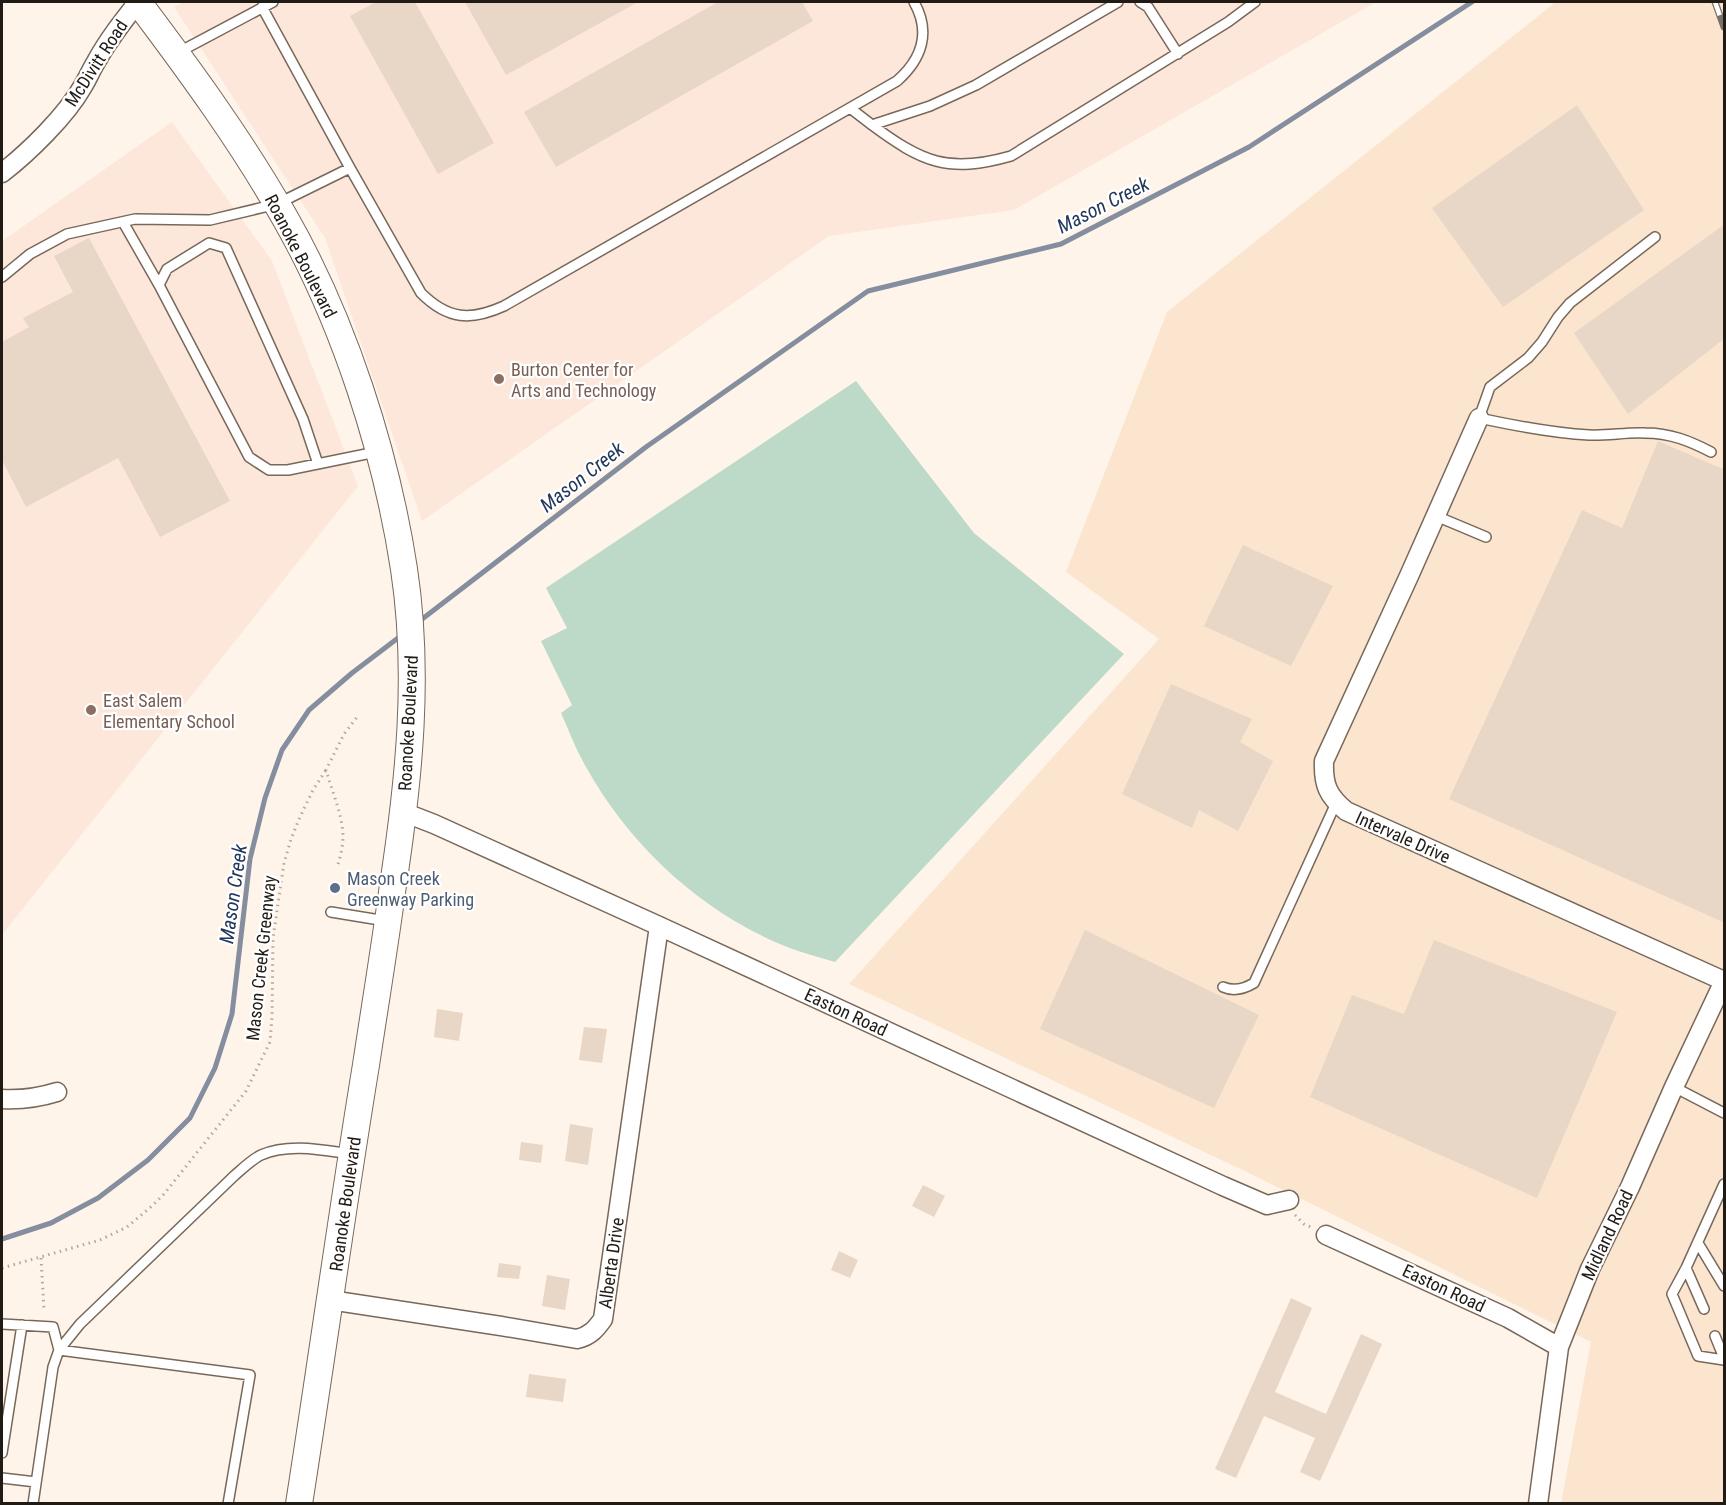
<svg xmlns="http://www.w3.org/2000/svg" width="1726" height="1505" viewBox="0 0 1726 1505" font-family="'Roboto Condensed',sans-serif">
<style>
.built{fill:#fce5cf}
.education{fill:#fde7da}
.green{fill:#bddac9}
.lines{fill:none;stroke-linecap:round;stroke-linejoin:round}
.stream{stroke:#848e9f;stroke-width:5}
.building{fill:#e8d6c6}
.service-casing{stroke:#78685a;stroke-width:12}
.minor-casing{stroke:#78685a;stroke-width:21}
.secondary-casing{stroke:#78685a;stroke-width:28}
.path{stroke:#b0a79e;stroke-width:3;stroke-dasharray:1.5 4.5;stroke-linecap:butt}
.service{stroke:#fff;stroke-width:9}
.minor{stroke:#fff;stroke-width:18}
.secondary{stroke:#fff;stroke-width:26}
.rail-casing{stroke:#787069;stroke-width:7}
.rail{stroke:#fff;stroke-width:4.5;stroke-dasharray:14;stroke-linecap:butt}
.education-dot{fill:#8d6e63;stroke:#fff;stroke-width:2}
.service-dot{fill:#5c6f8a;stroke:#fff;stroke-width:2}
.labels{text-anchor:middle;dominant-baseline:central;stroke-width:4.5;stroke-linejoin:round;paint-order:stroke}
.street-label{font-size:18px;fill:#211b15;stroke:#fff}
.education-label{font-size:18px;fill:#785e54;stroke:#fff;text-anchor:start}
.service-label{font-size:18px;fill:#4e5e75;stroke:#fff;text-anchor:start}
.water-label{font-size:20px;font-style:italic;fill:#21375d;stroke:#fff}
</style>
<rect width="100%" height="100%" fill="#fff4ea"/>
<!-- built -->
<path class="built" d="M1554 2H1724V1503H1561L1591 1342 1253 1175 849 984 1159 639 1066 572 1167 312 1552 5Z"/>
<!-- education -->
<path class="education" d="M184 2H1376L1014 210 829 236 422 521 325 238 174 7Z
M172 122 272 261 358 486 2 935V241Z"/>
<!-- green -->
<path class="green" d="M856 381 974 533 1124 654 835 962C819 957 803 953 787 947 702 913 630 846 586 767 576 750 569 731 561 713L572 705 541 641 567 628 546 588Z"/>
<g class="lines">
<!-- stream -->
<path class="stream" d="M417 623 646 447 868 291 1061 244 1249 147 1472 2
M2 1239 51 1223 98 1198 148 1160 190 1118 215 1068 232 1014 250 859 265 798 282 750 309 710 352 673 402 635"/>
</g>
<!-- building -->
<path class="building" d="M376 2H415L494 143 438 174 350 16Z
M465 2H638L506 75Z
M718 2H802L813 21 556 167 524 112Z
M1577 105 1644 210 1503 307 1432 208Z
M1725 224V338L1628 414 1574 333Z
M89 238 230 501 160 537 118 458 26 507 2 460V342L29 327 23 318 73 292 54 256Z
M1658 441 1725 470V923L1449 799 1582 510 1622 528Z
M1243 545 1333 586 1291 666 1204 626Z
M1171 684 1252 719 1240 742 1273 761 1238 831 1199 810 1192 828 1122 794Z
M1085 930 1259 1015 1214 1108 1040 1029Z
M1434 940 1617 1012 1537 1198 1310 1097 1352 995 1404 1014Z
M437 1009 463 1013 459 1041 434 1037Z
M584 1027 607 1029 602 1063 579 1060Z
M570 1124 593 1128 588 1165 565 1161Z
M521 1142 543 1145 541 1163 519 1160Z
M923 1185 945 1196 934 1217 912 1206Z
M839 1251 858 1260 850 1278 831 1270Z
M499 1263 521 1266 519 1279 497 1277Z
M547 1275 570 1279 565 1310 542 1306Z
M1291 1298 1312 1308 1275 1392 1326 1414 1361 1334 1382 1344 1320 1481 1300 1472 1315 1438 1264 1416 1236 1478 1215 1469Z
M529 1374 566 1379 563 1402 526 1397Z"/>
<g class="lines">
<!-- service casing -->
<g class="service-casing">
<path id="service" d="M1140 2 1148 7 1178 54
M262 7 350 168 421 293C448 320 471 321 504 306L897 81C922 59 931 32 914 2
M179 52 273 2
M850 108 872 125 930 106 976 85 1118 2
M872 125C922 162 948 174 1011 156L1228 22 1255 2
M123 222 159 285
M1655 237 1570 303 1558 317 1542 342 1528 358 1490 387 1479 418C1516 426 1552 433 1589 435 1608 436 1626 432 1645 433 1670 433 1690 441 1711 452
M2 277 30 254 67 234 135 219 210 220 277 204 350 168
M318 464 303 419 226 248 209 243 167 269 159 285 249 457 269 470H288L376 452
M1436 516 1486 537
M331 912 386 921
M1223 987C1234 992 1244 989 1254 983L1336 803
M1674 1087 1724 1113
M1724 1184 1686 1268 1672 1294 1698 1356 1724 1360
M1698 1243 1724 1286
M1686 1268 1704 1309
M2 1324 53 1327 59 1350 250 1375 228 1504
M1715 1336 1724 1358
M2 1453 22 1325
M2 1478 36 1482
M33 1504 53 1367 59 1350 80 1324 234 1176C242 1169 251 1160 261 1155 289 1143 322 1150 351 1154"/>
</g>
<!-- minor casing -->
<g class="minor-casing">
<path id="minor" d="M2 173C29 152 66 116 83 86 88 78 91 70 96 62 108 40 123 21 138 2
M1479 418 1409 576 1324 761C1323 785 1328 796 1346 811L1724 981
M403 812 434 824 659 926 1223 1186 1267 1205 1289 1200
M2 1099C21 1100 38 1098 57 1092
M1326 1235 1508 1318 1559 1347
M330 1300 501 1326 577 1339C590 1336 596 1329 603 1319L659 926
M1538 1504 1559 1347 1590 1269 1630 1187 1674 1087 1724 981"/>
</g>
<!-- secondary casing -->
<g class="secondary-casing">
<path id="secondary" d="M138 2C190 71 242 142 285 218 344 321 386 452 404 569 420 674 409 780 393 885 385 945 375 1005 366 1065 342 1211 322 1357 299 1504"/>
</g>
<!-- path -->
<path class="path" d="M338 864C341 855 343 845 343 835 342 814 332 791 326 770L344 734 357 717
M1295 1215 1304 1224 1311 1227
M41 1258 44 1309
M2 1268 100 1240 127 1227 152 1206 164 1194 246 1091 270 1042 272 1017 273 938 284 863 291 839 300 817 313 790 326 770"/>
<!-- service -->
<use href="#service" class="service"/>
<!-- minor -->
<use href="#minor" class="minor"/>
<!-- secondary -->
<use href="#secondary" class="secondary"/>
<!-- rail casing -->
<g class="rail-casing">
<path id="rail" d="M1715 2 1724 27"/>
</g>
<!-- rail -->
<use href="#rail" class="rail"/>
</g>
<!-- markers -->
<g class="education-dot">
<circle cx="499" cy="379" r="6"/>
<circle cx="91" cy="710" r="6"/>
</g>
<circle class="service-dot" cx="335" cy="888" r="6"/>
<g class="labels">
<!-- street labels -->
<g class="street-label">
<text transform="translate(96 63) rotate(-57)">McDivitt Road</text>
<text transform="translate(301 256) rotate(63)">Roanoke Boulevard</text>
<text transform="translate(408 723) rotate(-87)">Roanoke Boulevard</text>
<text transform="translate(1403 837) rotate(24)">Intervale Drive</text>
<text transform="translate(261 958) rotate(-84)">Mason Creek Greenway</text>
<text transform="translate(846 1012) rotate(25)">Easton Road</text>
<text transform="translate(345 1204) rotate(-82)">Roanoke Boulevard</text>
<text transform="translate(1607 1235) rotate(-65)">Midland Road</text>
<text transform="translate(611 1263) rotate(-82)">Alberta Drive</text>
<text transform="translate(1444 1288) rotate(25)">Easton Road</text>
</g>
<!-- education labels -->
<g class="education-label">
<text x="511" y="369">Burton Center for<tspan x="511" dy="21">Arts and Technology</tspan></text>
<text x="103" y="700">East Salem<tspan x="103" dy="21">Elementary School</tspan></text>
</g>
<!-- service labels -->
<g class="service-label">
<text x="347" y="878">Mason Creek<tspan x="347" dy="21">Greenway Parking</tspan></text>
</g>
<!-- water labels -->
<g class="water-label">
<text transform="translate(1103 205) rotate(-27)">Mason Creek</text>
<text transform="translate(582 477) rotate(-38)">Mason Creek</text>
<text transform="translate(233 894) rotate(-82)">Mason Creek</text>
</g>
</g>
<!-- border -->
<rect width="1726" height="1505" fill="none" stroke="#211b15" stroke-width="6"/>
</svg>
